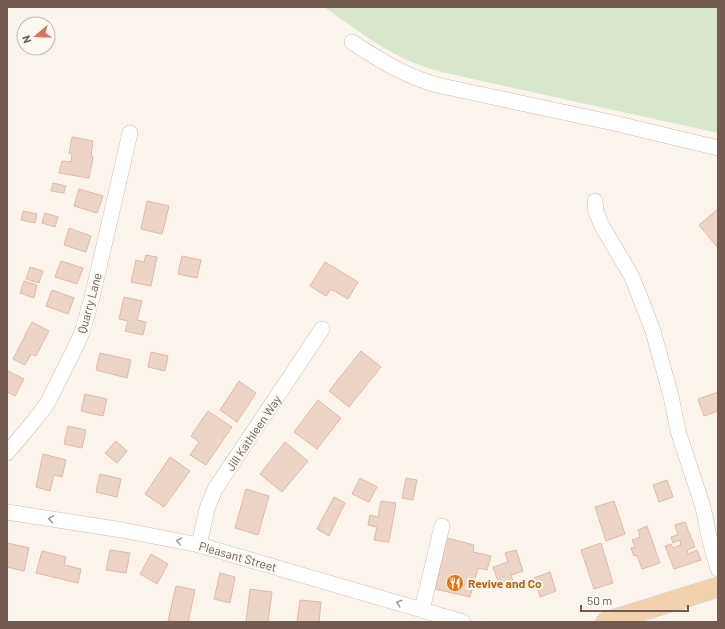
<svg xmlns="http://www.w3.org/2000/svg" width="725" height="629" viewBox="0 0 725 629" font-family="Barlow,sans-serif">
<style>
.green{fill:#d8e7cb}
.building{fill:#ecd4c7;stroke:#ddbaa9}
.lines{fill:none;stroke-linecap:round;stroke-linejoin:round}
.minor-casing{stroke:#ccbcb2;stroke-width:16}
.major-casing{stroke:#d8d1ce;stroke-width:21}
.minor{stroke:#fff;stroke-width:15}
.major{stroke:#f0d3ad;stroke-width:20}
.oneway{stroke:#ab9d97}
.labels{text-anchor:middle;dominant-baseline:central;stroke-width:4;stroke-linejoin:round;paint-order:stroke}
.street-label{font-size:12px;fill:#735b51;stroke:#fdf8f2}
.food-label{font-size:12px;font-weight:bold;fill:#c56008;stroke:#fdf8f2;text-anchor:start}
</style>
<rect width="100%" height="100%" fill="#faf4ec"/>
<!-- green -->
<path class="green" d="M324 7H718V133L450 74C433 70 416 65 401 57 374 44 349 24 324 7Z"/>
<!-- building -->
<path class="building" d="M72 137 93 141 91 156 93 157 89 178 59 173 62 161 71 162 72 154 69 153Z
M53 183 66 186 64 193 51 191Z
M79 189 103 196 97 213 74 206Z
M147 201 169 206 162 234 141 229Z
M718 209V248L699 225Z
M23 211 37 214 35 223 21 220Z
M45 213 58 217 55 227 42 223Z
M69 228 91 236 86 252 64 245Z
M146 255 157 257 151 286 131 282 136 260 144 262Z
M182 256 201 260 197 278 178 274Z
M61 261 83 268 77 284 55 277Z
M325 262 358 282 348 299 331 289 326 296 310 286Z
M30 267 43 271 39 283 26 279Z
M24 281 37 285 34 298 20 293Z
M52 290 74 298 68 314 46 306Z
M124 297 142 301 137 320 146 322 143 335 125 331 128 321 119 319Z
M32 322 49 331 36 356 31 354 25 365 13 359Z
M361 351 381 367 349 407 329 391Z
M151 352 168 356 165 371 148 367Z
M100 353 131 360 127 378 96 370Z
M8 371 24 379 15 396 7 392V374Z
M239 381 256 393 237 422 220 410Z
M718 392V411L704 416 698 399Z
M85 394 107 399 103 416 81 411Z
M318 400 341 418 317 449 294 432Z
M208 411 232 427 206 465 190 455 199 442 191 436Z
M68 426 86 430 82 448 64 444Z
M116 441 127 451 117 463 105 453Z
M285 442 308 461 282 492 260 474Z
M43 454 66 460 62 477 54 475 50 491 36 487Z
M170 457 190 471 164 507 145 494Z
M100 474 121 479 117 497 96 492Z
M360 478 377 487 369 502 352 494Z
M406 478 417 480 413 500 402 498Z
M667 480 673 497 659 502 653 485Z
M246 489 269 496 258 535 235 528Z
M334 497 345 503 329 536 317 529Z
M381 501 396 503 389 542 374 540 377 527 368 525 370 515 378 517Z
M614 501 625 534 606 541 595 507Z
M685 522 695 547 687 550 688 554 697 550 701 560 674 569 665 546 671 544 673 548 681 545 680 540 673 543 671 537 678 535 675 525Z
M647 526 660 563 642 569 637 555 634 556 631 548 635 547 632 540 640 537 638 530Z
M447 538 474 545 473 552 491 556 487 570 478 568 470 597 435 589Z
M7 543 29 548 24 571 7 567Z
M601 543 613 583 594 589 581 550Z
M110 550 130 553 126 573 106 570Z
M516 550 523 571 511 575 514 583 500 587 493 567 508 562 505 553Z
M42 551 66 557 64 565 81 569 78 583 36 573Z
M151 554 168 564 157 584 140 574Z
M550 572 556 591 540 597 534 578Z
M220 573 235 577 230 603 214 599Z
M176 586 195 590 188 622 168 621Z
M250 589 272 592 268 622H246Z
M300 600 321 602 319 622H297Z"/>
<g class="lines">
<!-- minor casing -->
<g class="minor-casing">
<path id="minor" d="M352 42C379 60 405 76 437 85L614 123 718 148
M595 201 596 212 602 226 632 277 653 331 671 396 678 431 703 507 710 541 718 569
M7 453 34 421 47 404 76 346 82 332 91 302 130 133
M7 512 122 530 199 545 463 622
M199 545 207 509 215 489 322 329
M422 610 442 526"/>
</g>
<!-- major casing -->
<g class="major-casing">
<path id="major" d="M606 622 718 587"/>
</g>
<!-- minor -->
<use href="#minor" class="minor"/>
<!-- major -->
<use href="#major" class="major"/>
</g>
<!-- one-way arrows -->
<defs><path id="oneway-chevron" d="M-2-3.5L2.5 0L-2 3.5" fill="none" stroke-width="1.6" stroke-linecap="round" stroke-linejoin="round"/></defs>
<g class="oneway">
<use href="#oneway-chevron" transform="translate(51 519) rotate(-172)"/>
<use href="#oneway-chevron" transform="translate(179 541) rotate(-168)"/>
<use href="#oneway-chevron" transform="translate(399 603) rotate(-163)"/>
</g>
<!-- icons -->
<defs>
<g id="restaurant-disc" transform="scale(0.9)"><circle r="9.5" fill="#e8710a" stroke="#fdf8f2"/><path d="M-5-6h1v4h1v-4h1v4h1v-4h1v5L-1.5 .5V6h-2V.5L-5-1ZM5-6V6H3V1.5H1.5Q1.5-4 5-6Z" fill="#fff"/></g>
</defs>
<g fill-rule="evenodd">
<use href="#restaurant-disc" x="455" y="583"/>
</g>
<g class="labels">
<!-- street labels -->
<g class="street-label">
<text transform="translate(89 303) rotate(-75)">Quarry Lane</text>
<text transform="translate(253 433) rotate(-56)">Jill Kathleen Way</text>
<text transform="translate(238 556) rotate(16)">Pleasant Street</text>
</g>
<!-- food labels -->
<g class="food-label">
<text x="468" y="583">Revive and Co</text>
</g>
</g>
<!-- border -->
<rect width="725" height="629" fill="none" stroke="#735b51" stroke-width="16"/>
<!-- north arrow -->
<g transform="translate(36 36) rotate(251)"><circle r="19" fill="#fdf8f2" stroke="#c6b9b2"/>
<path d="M0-3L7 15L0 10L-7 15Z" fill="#d47461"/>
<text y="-6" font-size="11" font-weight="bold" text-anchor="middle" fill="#735b51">N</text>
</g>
<!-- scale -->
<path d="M581 605v6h107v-6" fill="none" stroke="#735b51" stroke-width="2"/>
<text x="587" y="605" font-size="12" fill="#735b51" stroke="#fdf8f2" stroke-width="3" paint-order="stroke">50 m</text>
</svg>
